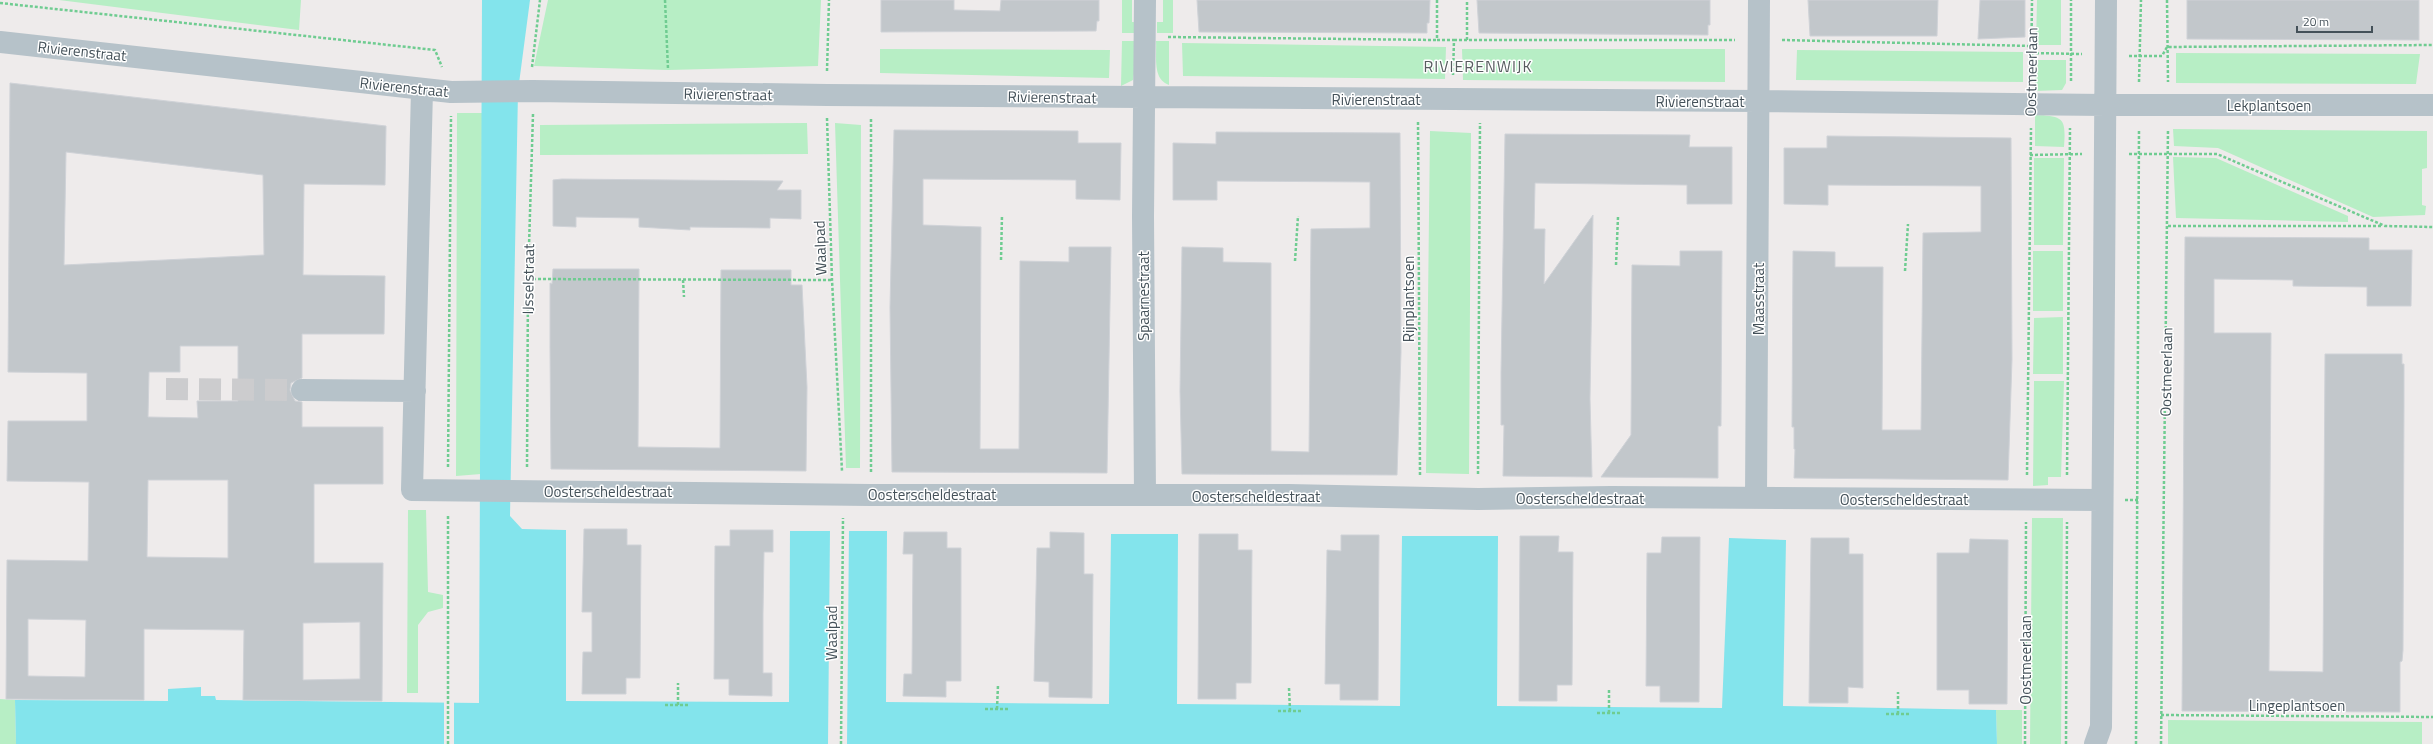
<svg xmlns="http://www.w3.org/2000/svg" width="2433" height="744" viewBox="0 0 2433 744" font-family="'Titillium Web',sans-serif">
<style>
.green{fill:#b7eec5}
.water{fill:#83e4ec}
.pier{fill:#eeebeb}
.building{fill:#c2c7cb;stroke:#cfd2d7;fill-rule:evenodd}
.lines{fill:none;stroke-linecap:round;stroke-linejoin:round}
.minor-tunnel{stroke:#ccccce;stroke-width:22;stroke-dasharray:22 11;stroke-linecap:butt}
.path{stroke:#6fcc91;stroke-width:2.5;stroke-dasharray:3 2;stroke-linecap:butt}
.minor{stroke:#b6c2c9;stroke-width:22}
.labels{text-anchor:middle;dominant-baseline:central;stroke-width:3;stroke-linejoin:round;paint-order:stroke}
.street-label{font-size:15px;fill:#445159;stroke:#fff}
.neighbourhood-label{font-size:16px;letter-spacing:1px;fill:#585d60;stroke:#fff}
</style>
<rect width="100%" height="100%" fill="#eeebeb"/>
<!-- green -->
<path class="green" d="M59 0H301L299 30Z
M548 0H821L818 66 668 70 534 66Z
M1122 0H1132V22H1139V33H1122Z
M1163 0H1173V33H1157V22H1163Z
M2037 0H2061V45H2036Z
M1122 41H1139L1133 80 1121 86Z
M1156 41H1169V85C1152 79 1157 56 1156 41Z
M1182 43 1446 47 1445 79 1183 76Z
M880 49 1110 50 1109 78 880 73Z
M1462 49H1725V82L1463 80Z
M1797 50 2023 52V82L1796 80Z
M2176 53 2420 54 2416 84 2176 83Z
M2035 60H2066V83L2062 90 2035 91Z
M457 113H482L481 474 456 476Z
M2035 115C2064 116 2066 118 2064 147L2035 146Z
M807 123 808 154 540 155V125Z
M835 123 861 125 860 468H846Z
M2173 129 2427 131V168L2422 169V205L2426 206 2425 215 2373 217 2218 148 2174 146Z
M1430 131 1471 133 1469 474 1426 473Z
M2173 157 2216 158 2348 216V222L2176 218Z
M2034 158H2064L2063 245H2034Z
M2033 251H2063V311H2033Z
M2063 317V374H2033L2034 318Z
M2034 381H2064L2061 477H2048V485L2033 486Z
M408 510H426L428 592 443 595V608L428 612 418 625V693H407Z
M2032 518H2063L2061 744H2030Z
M0 699 15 700 16 744H0Z
M1996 710H2022V744H1997Z
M2168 720 2422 722V744H2168Z"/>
<!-- water -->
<path class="water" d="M482 0H530L518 91 510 516 522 529 566 530V701L789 702 790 531H887L886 702 1109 704 1111 534H1178L1177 704 1400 706 1402 536H1498L1497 706 1722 708 1729 538 1786 540 1783 706 1996 710 1997 744H16L15 700 168 701V689L201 687V696H215L216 700 479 703Z"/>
<!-- pier -->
<path class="pier" d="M830 529H849L847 744H828Z
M444 701H454V744H444Z"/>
<!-- building -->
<path class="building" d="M881 0H954V10L1000 11 1001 0H1099V21H1097L1096 31 881 32Z
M1197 0H1430L1429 23H1427V33L1199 32Z
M1477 0H1710V25H1708V35L1479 33Z
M1808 0H1938L1937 36H1810Z
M1980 0H2025V37L1978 39Z
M2187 0H2419V40L2187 39Z
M10 83 386 126 385 185 304 184 303 275 385 276 384 334H302V378L291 383 290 390 295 401 302 402V427H383V484H314V563H383L382 701 243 700 244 630 144 629V700L6 699 7 560 88 561 89 482 7 481 8 421H87V373L8 372ZM66 152 263 175 264 255 64 265ZM180 346H238V401H197L198 418 148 417 149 372H180ZM148 480H228V558L147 557ZM28 619 86 620 85 677 28 676ZM360 622V679L303 680V623Z
M894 130 1078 131V143H1121L1120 200 1076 199V180L923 179V225L981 227 980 449H1019L1020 261 1069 262V247H1111L1107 473 892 472 890 307Z
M1216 132 1400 133 1401 352 1397 475 1182 474 1180 391 1182 247 1223 248V262L1271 263V451L1309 452 1311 229 1370 228V182L1217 181V200H1173V143L1216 144Z
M1505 134 1690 135 1689 147H1732V204H1687V185L1535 183 1534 229H1545L1544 284 1593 215 1590 399 1592 477 1503 476 1504 425H1501V373Z
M1827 136 2011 138 2012 359 2008 480 1794 478 1795 449H1794V427H1792L1793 251 1835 252V267H1883L1882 430H1921L1923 233 1981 232V186L1828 185V205L1784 204V148H1827Z
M562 179 783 181 777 190H801V219L770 218V228L690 227V230L639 227V218L576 217V227L553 226V180Z
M2185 237 2369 238V250H2412L2411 306H2367V287L2293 286V280L2214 279V333H2271L2269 671 2323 672 2325 354H2402V364H2404V404L2403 650 2402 661 2400 662V712L2182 711Z
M1680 251H1722L1721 426H1718V478L1601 477 1631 435 1632 265 1680 266Z
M553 269H639L638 447 710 448H720L721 270H791V285H802L807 387 806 471 551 469 550 346V283L552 284Z
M584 529H627V545H641L640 678H626V694H582L583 652H592V612H582Z
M730 530H773V552H764L763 613V673H772V696L729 695V679H714L715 546H730Z
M904 532H947V548H961V681H946V697L903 696 904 674H912L913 554H903Z
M1050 532 1084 533V574H1093L1092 698 1049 697V682L1034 681 1037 548H1050Z
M1199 534H1238V550H1252L1251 683H1236V699H1198Z
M1341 535H1379L1378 700H1340V684H1325L1327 550 1341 551Z
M1520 536H1559L1558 552H1573L1572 685H1557V701H1519Z
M1662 537H1700L1699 702H1660V686H1646L1647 553H1661Z
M1811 538H1849V554H1863V688L1848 687V703H1809Z
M1970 539 2008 540 2007 704H1969V690H1937V553H1969Z"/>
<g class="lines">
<!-- minor-tunnel -->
<path class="minor-tunnel" d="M166 389 302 390"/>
<!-- path -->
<path class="path" d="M665 0 668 69
M1437 0V40H1454L1453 75
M2167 0 2168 82
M0 3 435 50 442 67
M1168 37 1437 40
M1454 40H1735
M1467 40V0
M1782 40 2032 46
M2031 53 2082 54
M2129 56H2162L2167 47 2433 45
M532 67 540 0
M827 71 829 0
M2031 81 2032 0
M2071 81V0
M2139 82 2141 0
M827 118 832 280 842 471
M1418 122 1420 475
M2129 154H2217L2385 226 2433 227
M2030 155 2082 154
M2168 226H2382
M1001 260 1002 215
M1295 261 1298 216
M1616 265 1618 217
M1905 271 1908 224
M528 279 832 280
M683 280 684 297
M448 467 451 116
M527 467 528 279 533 114
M871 472V119
M1478 474 1480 123
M2027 475 2031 128
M2067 475 2070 128
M2125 500H2138
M1289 688 1290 711
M665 705H690
M678 705V683
M985 709H1009
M997 709 998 685
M1278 711H1302
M1597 713H1621
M1609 713V690
M1886 714H1910
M1898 714V692
M2161 715 2433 717
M448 744V514
M841 744 843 518
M2025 744 2026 522
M2066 744 2067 522
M2136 744 2139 129
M2161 744 2168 129"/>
<!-- minor -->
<path class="minor" d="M0 42 451 92 533 91 827 95 1758 101 2106 105H2433
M422 90 412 490 870 495H1289L1478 499 1611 497 2101 500
M302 390 415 391
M1145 495 1143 216 1145 0
M1756 498 1759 0
M2095 744 2101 727 2106 0"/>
</g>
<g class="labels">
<!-- street labels -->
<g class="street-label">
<text transform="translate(82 51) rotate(6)">Rivierenstraat</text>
<text transform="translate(2031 72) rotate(-89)">Oostmeerlaan</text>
<text transform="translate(404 87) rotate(6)">Rivierenstraat</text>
<text transform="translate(728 94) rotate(1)">Rivierenstraat</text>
<text transform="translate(1052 97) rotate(1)">Rivierenstraat</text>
<text x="1376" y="99">Rivierenstraat</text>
<text x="1700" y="101">Rivierenstraat</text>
<text x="2269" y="105">Lekplantsoen</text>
<text transform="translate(820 248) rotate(-92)">Waalpad</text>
<text transform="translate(528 279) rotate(-89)">IJsselstraat</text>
<text transform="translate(1143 296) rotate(-90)">Spaarnestraat</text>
<text transform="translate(1408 299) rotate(-90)">Rijnplantsoen</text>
<text transform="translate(1758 299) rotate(-90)">Maasstraat</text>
<text transform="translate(2166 372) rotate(-89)">Oostmeerlaan</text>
<text x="608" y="491">Oosterscheldestraat</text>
<text x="932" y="494">Oosterscheldestraat</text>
<text x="1256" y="496">Oosterscheldestraat</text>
<text x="1580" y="498">Oosterscheldestraat</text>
<text x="1904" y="499">Oosterscheldestraat</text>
<text transform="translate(831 633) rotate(-90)">Waalpad</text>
<text transform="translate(2025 660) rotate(-90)">Oostmeerlaan</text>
<text x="2297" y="705">Lingeplantsoen</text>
</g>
<!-- neighbourhood labels -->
<g class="neighbourhood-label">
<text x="1478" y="66">RIVIERENWIJK</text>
</g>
</g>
<!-- scale -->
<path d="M2297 26v6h75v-6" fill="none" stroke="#445159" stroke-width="2"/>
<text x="2303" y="26" font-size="12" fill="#445159" stroke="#ffffff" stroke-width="3" paint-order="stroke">20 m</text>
</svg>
